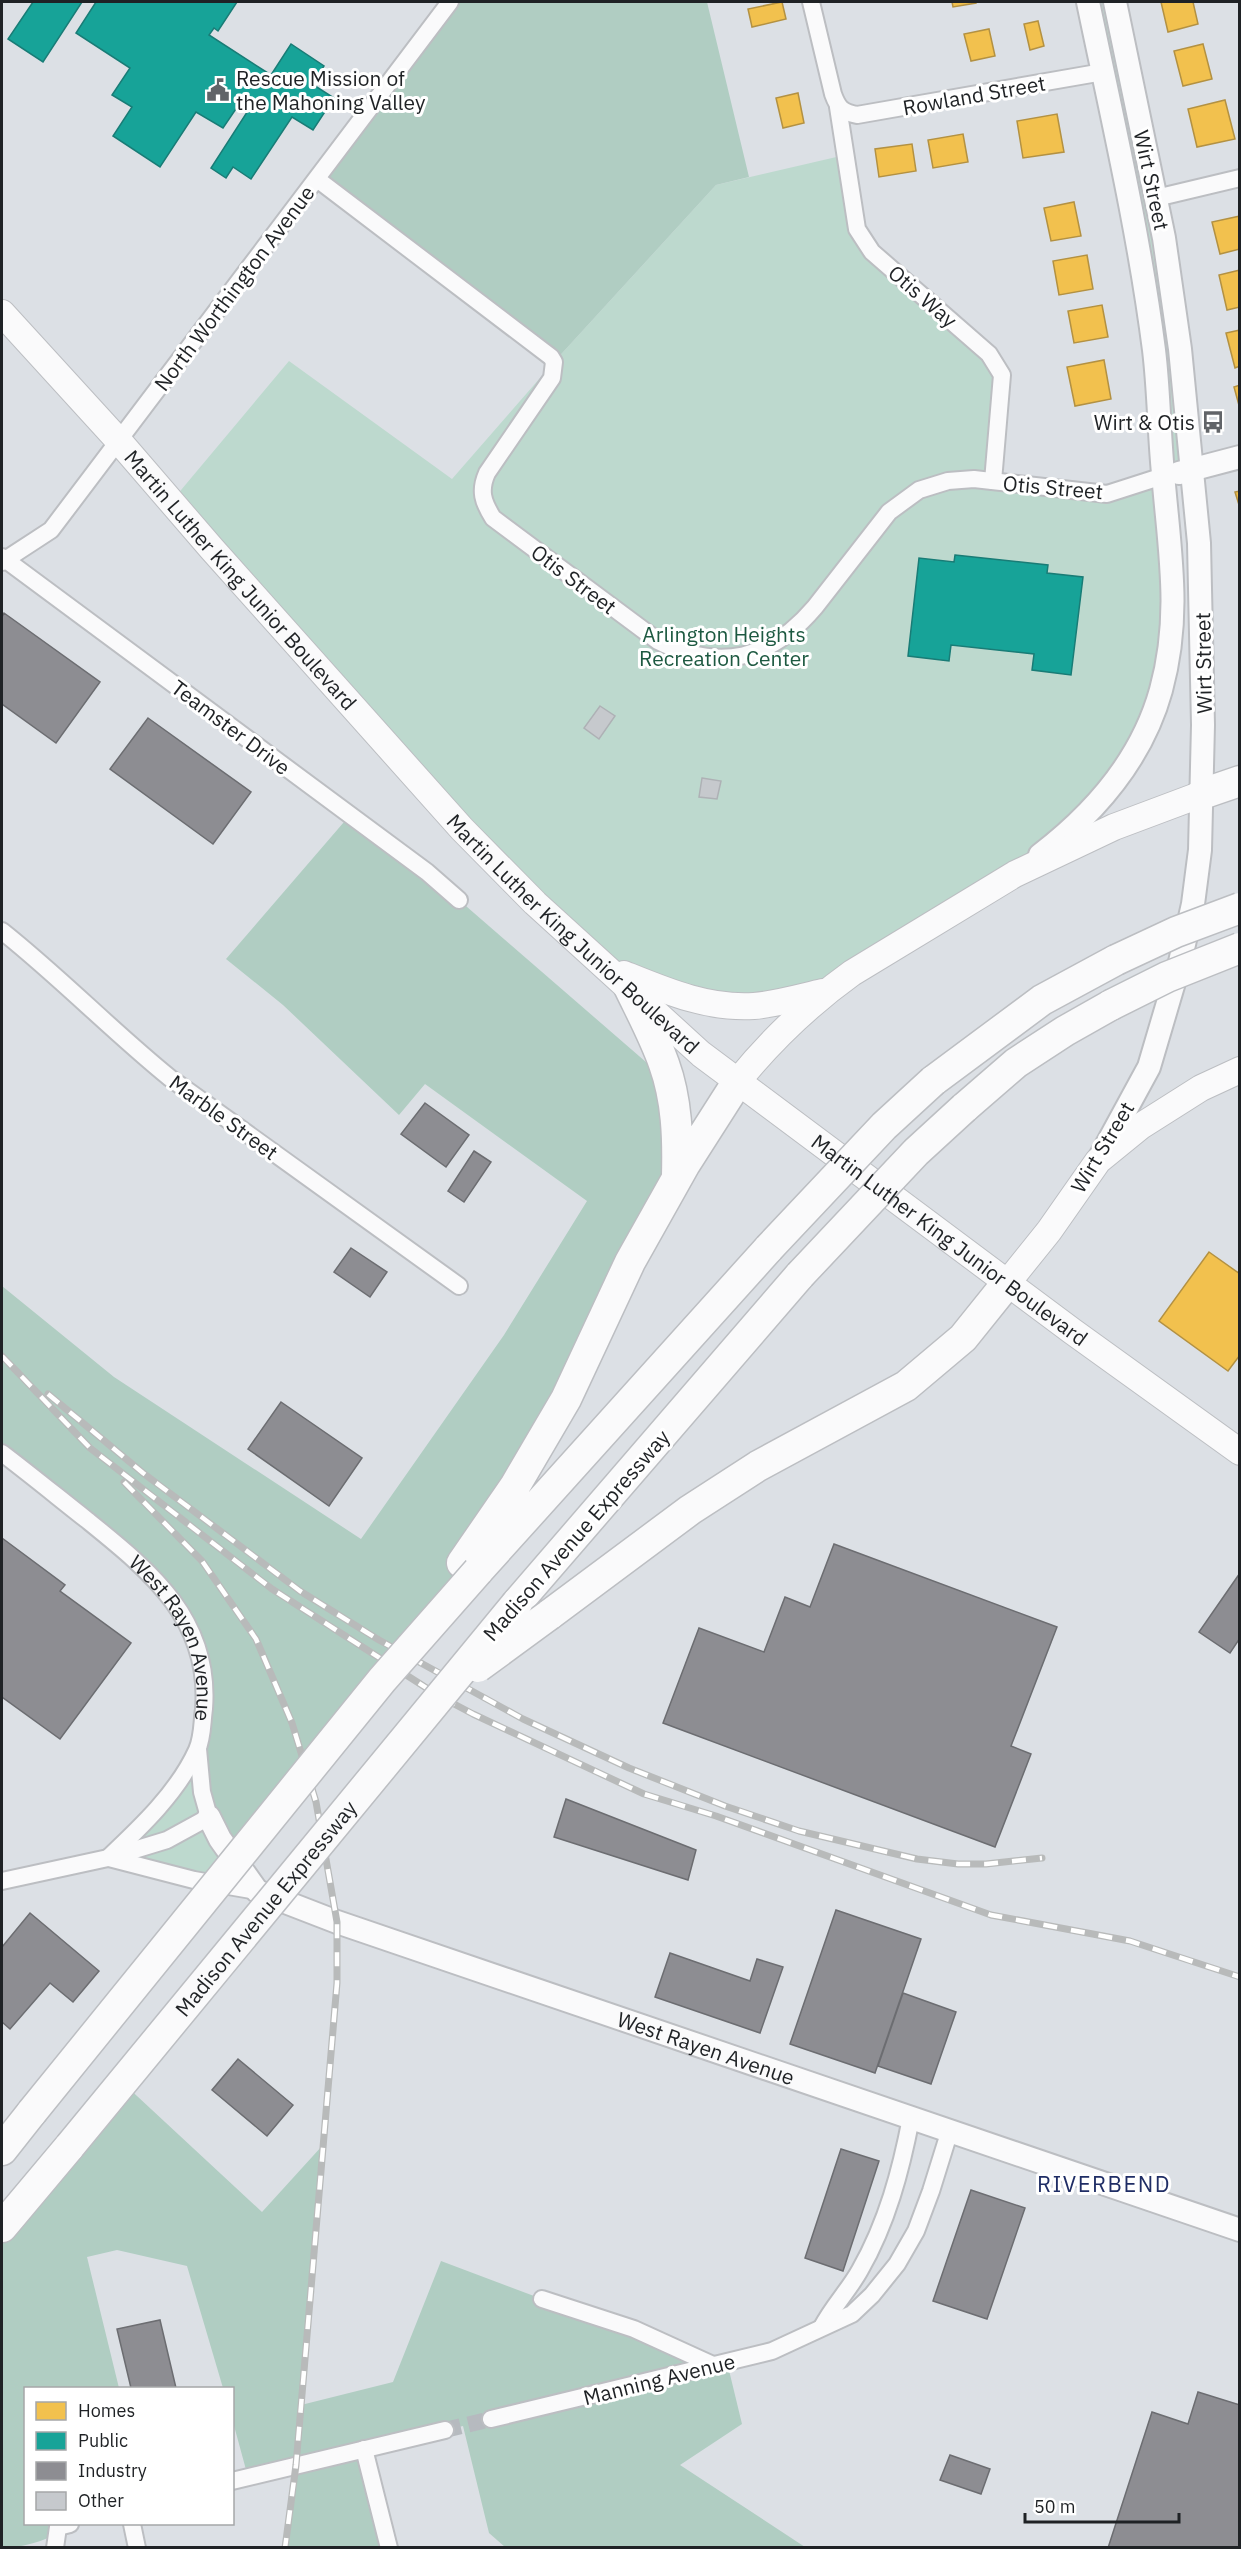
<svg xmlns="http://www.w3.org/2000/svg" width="1241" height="2549" viewBox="0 0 1241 2549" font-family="'IBM Plex Sans',sans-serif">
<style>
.green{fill:#bdd9ce}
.forest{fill:#b0cdc2}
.homes{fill:#f2c14e;stroke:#b39142;stroke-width:1.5}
.public{fill:#17a398;stroke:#197c76;stroke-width:1.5}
.industry{fill:#8d8d92;stroke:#6c6d71;stroke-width:1.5}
.building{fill:#c6c9cd;stroke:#aeb1b5;stroke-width:1.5}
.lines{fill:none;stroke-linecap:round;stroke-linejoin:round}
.street-tunnel{stroke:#b6babf;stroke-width:16;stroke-dasharray:16 8;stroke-linecap:butt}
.street-casing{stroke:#bcbec2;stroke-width:20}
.secondary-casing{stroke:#bcbec2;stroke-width:26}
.primary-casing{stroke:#bcbec2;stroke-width:28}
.highway-casing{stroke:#bcbec2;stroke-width:33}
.street{stroke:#fafafb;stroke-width:16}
.secondary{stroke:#fafafb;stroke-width:22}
.primary{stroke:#fafafb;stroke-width:26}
.highway{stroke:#fafafb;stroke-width:30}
.rail-casing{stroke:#b8baba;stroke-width:7}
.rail{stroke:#fff;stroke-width:4.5;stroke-dasharray:14;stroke-linecap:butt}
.highway-bridge-casing{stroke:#bcbec2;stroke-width:33;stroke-linecap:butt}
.highway-bridge{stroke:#fafafb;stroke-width:30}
.labels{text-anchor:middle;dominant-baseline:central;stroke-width:6;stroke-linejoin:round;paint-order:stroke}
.poi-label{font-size:21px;fill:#1f2225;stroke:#fff;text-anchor:start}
.street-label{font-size:21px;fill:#1f2225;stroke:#fff}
.park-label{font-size:21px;fill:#1d5941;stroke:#fff}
.neighbourhood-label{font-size:22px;letter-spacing:1.5px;fill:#1f2d65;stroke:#fff}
</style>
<rect width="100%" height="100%" fill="#dce0e5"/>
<!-- green -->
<path class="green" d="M1088 2H1115L1192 470 1163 476 1161 691 1087 816 852 973 755 1006 606 966 171 502 289 361 452 479 554 362 716 185 845 155 857 229 1002 375 993 481 1107 494 1163 476 1154 353Z
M198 1749 257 1891 108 1858Z"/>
<!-- forest -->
<path class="forest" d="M450 2H707L749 177 716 185 554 362 317 179Z
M350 815 459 900 669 1082 678 1152 515 1486 382 1680 235 1860 209 1817 202 1671 172 1599 2 1453V1286L114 1377 361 1539 504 1335 587 1201 425 1084 399 1115 283 1005 226 959Z
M123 2083 262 2212 322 2146 301 2405 393 2382 441 2261 542 2299 727 2362 742 2424 680 2465 805 2547H505L489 2533 463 2426 365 2449 389 2547H285L296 2466 248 2477 233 2422 232 2388H223L187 2266 117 2250 87 2257 119 2388H26V2524H70C52 2540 26 2547 2 2548V2239Z"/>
<!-- homes -->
<path class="homes" d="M782 2 786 19 752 27 748 9Z
M952 2H976V3L953 7Z
M1161 2H1193L1198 24 1168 32Z
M1038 21 1044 46 1030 50 1024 24Z
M989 29 995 56 971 61 964 34Z
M1203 44 1212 79 1183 86 1174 51Z
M798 93 804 123 783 128 776 98Z
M1225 100 1235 139 1197 147 1188 109Z
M1057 114 1064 152 1023 158 1017 121Z
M963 134 968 162 933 168 928 140Z
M912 144 916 171 879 177 875 149Z
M1074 202 1081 236 1051 241 1044 208Z
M1240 216V249L1220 254 1212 222Z
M1087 255 1093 289 1059 295 1053 261Z
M1240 270V307L1227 310 1219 275Z
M1102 305 1108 337 1074 343 1068 311Z
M1240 330V366L1235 368 1226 333Z
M1104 360 1111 399 1075 406 1067 367Z
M1240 385V409L1234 387Z
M1240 491V508L1235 492Z
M1209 1252 1240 1274V1355L1228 1371 1159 1321Z"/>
<!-- public -->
<path class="public" d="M33 2H82L43 62 8 39Z
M96 2H237L218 31 214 28 209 35 271 75 291 44 324 66 312 84 334 98 313 130 292 117 251 179 233 167 226 178 211 168 253 103 244 97 223 128 196 112 160 167 113 136 132 107 112 95 130 68 76 33Z
M955 555 1048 565 1047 573 1083 577 1071 675 1032 670 1034 654 951 645 949 661 908 656 919 558 954 562Z"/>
<!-- industry -->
<path class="industry" d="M4 613 100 682 56 743 2 704V617Z
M148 718 251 792 213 844 110 769Z
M425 1103 469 1135 446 1167 401 1134Z
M474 1151 491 1162 464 1202 448 1191Z
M351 1248 387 1272 370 1297 334 1272Z
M281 1402 362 1458 329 1506 248 1449Z
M2 1538 65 1585 60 1591 131 1643 60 1739 2 1697Z
M834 1544 1057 1627 1011 1746 1031 1754 995 1847 663 1723 699 1628 764 1652 785 1597 810 1607Z
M1240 1573V1638L1230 1653 1199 1632Z
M566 1799 696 1850 688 1880 554 1837Z
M836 1910 921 1939 875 2073 790 2044Z
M30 1913 99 1971 73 2002 50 1983 10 2029 2 2022V1947Z
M670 1953 750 1981 757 1959 783 1967 760 2033 655 1997Z
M903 1993 956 2012 931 2084 878 2066Z
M238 2059 293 2105 267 2136 212 2090Z
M841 2149 879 2161 843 2271 805 2258Z
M971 2190 1025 2208 987 2319 933 2301Z
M160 2320 176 2388H131L117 2329Z
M1198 2392 1240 2405V2548H1108L1152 2412 1188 2424Z
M950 2455 990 2469 981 2494 940 2480Z"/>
<!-- building -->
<path class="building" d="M600 706 615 716 599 739 584 728Z
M702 778 721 781 717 799 699 797Z"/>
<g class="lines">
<!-- street-tunnel -->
<path class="street-tunnel" d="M445 2430 491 2419"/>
<!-- street casing -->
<g class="street-casing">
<g id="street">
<path d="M811 2 833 94C838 108 842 112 857 115L1103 72"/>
<path d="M838 107 857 229 872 252 989 354 1002 375 993 481"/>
<path d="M317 179 551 357 554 362 552 378 487 473C479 491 483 502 493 518L658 641C720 672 770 660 815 607L889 512 919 490 948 481 974 479 1107 494 1163 476"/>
<path d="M1156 198 1240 178"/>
<path d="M2 557 427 872 459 900"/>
<path d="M2 562 51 530 450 2"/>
<path d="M2 931C60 977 112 1031 170 1078L459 1286"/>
<path id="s1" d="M2 1453C31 1475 59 1498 87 1520 150 1571 211 1619 204 1709 202 1722 203 1737 197 1750 178 1792 141 1827 108 1858"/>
<path d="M109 1858 194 1880 257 1891"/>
<path d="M2 1881 108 1858 167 1840 209 1817 202 1792 198 1749"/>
<path d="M542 2299 634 2329 713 2365"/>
<path d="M822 2327C833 2306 849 2290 860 2270 887 2223 901 2170 911 2118"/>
<path d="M491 2419 772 2351 852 2314 872 2295 897 2264 916 2231 931 2191 950 2130"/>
<path d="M364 2449 389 2548"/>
<path d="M232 2481 445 2430"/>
<path d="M132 2524 137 2548"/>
<path d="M55 2548 58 2527 70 2524"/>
</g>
</g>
<!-- secondary casing -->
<g class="secondary-casing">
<g id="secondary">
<path d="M1179 473 1240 457"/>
<path d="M1040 855C1096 812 1142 759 1161 690 1182 614 1169 549 1163 473 1159 432 1159 391 1154 350 1139 233 1112 117 1088 2"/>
<path d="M1099 1159 1149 1067 1180 962 1193 904 1200 850 1203 725 1199 543 1180 349 1164 238 1115 2"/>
<path id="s2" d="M209 1817 220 1839 257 1891 337 1922 1240 2230"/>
</g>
</g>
<!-- primary casing -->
<g class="primary-casing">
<g id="primary">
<path id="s3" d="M2 313 118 440 212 549 462 829 535 903 701 1054 1072 1331 1240 1452"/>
<path d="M624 974C666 991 708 1009 754 1006 777 1004 801 997 823 992"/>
<path d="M738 1081C771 1040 809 1004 852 973L1015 874 1114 827 1202 794"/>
<path d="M1008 1282 1049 1231 1098 1161 1141 1126 1201 1088 1240 1070"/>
</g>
</g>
<!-- highway casing -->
<g class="highway-casing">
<path id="highway" d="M1202 794 1240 781
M629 987C641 1012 655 1038 664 1064 677 1100 678 1138 677 1176
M933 1081 1042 1000 1116 960
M964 1108 1016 1063 1065 1031 1111 1005
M462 1563 515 1486 566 1399 630 1262 685 1164 738 1081
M478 1571 769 1248
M517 1603 800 1275
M549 1615 690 1510 758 1466 906 1386 963 1338 1008 1282
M2 2150 32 2112
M2 2227 70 2146"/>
</g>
<!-- street -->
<use href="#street" class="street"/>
<!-- secondary -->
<use href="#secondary" class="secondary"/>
<!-- primary -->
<use href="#primary" class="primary"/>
<!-- highway -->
<use href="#highway" class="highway"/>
<!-- rail casing -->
<g class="rail-casing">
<path id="rail" d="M2 1356 90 1448 272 1589 439 1696 473 1714 644 1794 716 1816 991 1915 1130 1941 1240 1977
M48 1394 143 1473 300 1591 379 1640 523 1719 629 1768 725 1806 799 1831 917 1859 958 1864H986L1042 1858
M124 1482 202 1561 256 1639 292 1723 316 1802 337 1922V1983L296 2465 285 2548"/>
</g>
<!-- rail -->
<use href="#rail" class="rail"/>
<!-- highway-bridge casing -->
<g class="highway-bridge-casing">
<g id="highway-bridge">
<path d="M1116 960 1176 932 1240 908"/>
<path d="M1111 1005 1167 977 1240 948"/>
<path d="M769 1248 884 1126 933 1081"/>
<path d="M800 1275 916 1152 964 1108"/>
<path d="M478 1667 549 1615"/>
<path d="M32 2112 382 1680 478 1571"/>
<path id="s4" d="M70 2146 517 1603"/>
</g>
</g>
<!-- highway-bridge -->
<use href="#highway-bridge" class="highway-bridge"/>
</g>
<!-- icons -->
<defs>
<g id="civic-bare" transform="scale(1.8)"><path d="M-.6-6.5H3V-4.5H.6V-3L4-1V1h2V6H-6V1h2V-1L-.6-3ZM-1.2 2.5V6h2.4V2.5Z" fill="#616468" stroke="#fff" stroke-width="2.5" paint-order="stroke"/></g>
<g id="bus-bare" transform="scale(1.8)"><path d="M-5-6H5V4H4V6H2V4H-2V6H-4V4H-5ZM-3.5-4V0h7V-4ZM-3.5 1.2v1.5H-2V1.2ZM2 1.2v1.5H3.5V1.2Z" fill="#616468" stroke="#fff" stroke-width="2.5" paint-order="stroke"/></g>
</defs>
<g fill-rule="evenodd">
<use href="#civic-bare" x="218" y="90"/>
<use href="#bus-bare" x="1213" y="422"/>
</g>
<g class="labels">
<!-- poi labels -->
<g class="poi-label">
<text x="236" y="78">Rescue Mission of<tspan x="236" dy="24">the Mahoning Valley</tspan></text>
<text x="1195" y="422" text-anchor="end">Wirt &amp; Otis</text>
</g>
<!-- street labels -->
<g class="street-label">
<text transform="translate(974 95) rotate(-10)">Rowland Street</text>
<text transform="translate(1152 180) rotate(78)">Wirt Street</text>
<text transform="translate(234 288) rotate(-53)">North Worthington Avenue</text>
<text transform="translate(923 296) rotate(41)">Otis Way</text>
<text transform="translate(1053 487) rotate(5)">Otis Street</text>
<text transform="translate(574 579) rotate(37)">Otis Street</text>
<text stroke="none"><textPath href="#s3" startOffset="358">Martin Luther King Junior Boulevard</textPath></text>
<text transform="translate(1203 663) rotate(-91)">Wirt Street</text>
<text transform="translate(231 727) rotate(37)">Teamster Drive</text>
<text stroke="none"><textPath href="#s3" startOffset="844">Martin Luther King Junior Boulevard</textPath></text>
<text transform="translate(224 1117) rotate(36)">Marble Street</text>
<text transform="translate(1102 1147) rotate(-59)">Wirt Street</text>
<text stroke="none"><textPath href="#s3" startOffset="1330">Martin Luther King Junior Boulevard</textPath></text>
<text transform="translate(576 1535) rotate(-49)">Madison Avenue Expressway</text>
<text stroke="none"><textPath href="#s1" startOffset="261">West Rayen Avenue</textPath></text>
<text stroke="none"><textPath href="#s4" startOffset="308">Madison Avenue Expressway</textPath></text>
<text stroke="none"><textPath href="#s2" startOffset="564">West Rayen Avenue</textPath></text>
<text transform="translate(659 2379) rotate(-14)">Manning Avenue</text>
</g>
<!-- park labels -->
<g class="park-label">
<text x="724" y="634">Arlington Heights<tspan x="724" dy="24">Recreation Center</tspan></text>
</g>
<!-- neighbourhood labels -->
<g class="neighbourhood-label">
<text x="1104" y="2183">RIVERBEND</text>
</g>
</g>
<!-- border -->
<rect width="1241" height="2549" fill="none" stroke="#1f2225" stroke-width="6"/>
<!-- legend -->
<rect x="24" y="2387" width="210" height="138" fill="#ffffff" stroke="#a5a7a8" stroke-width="1.5"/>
<rect x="36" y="2402" width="30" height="18" fill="#f2c14e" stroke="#a5a7a8" stroke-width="1.5"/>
<text x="78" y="2417" font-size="18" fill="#1f2225">Homes</text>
<rect x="36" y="2432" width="30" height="18" fill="#17a398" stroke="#a5a7a8" stroke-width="1.5"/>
<text x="78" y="2447" font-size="18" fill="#1f2225">Public</text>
<rect x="36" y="2462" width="30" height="18" fill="#8d8d92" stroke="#a5a7a8" stroke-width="1.5"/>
<text x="78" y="2477" font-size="18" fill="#1f2225">Industry</text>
<rect x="36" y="2492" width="30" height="18" fill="#c6c9cd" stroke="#a5a7a8" stroke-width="1.5"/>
<text x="78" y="2507" font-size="18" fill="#1f2225">Other</text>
<!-- scale -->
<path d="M1025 2513v9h154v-9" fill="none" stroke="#1f2225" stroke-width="3"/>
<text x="1034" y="2513" font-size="18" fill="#1f2225" stroke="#ffffff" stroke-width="4.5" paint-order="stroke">50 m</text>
</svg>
